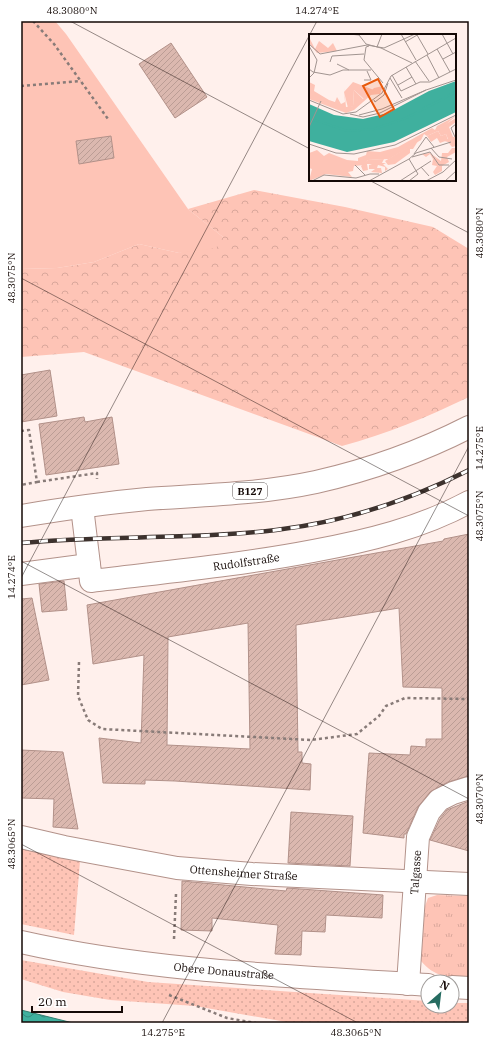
<svg xmlns="http://www.w3.org/2000/svg" width="490" height="1044" viewBox="0 0 490 1044" font-family="'IBM Plex Serif',serif">
<style>
.grass{fill:url(#grass-dots)}
.forest{fill:url(#forest-crowns)}
.park{fill:url(#park-tufts)}
.garden{fill:#fec4b6}
.water{fill:url(#water-waves);stroke:#327e70}
.building{fill:url(#building-hatch);stroke:#b29189;fill-rule:evenodd}
.lines{fill:none;stroke-linecap:round;stroke-linejoin:round}
.minor-casing{stroke:#b3928a;stroke-width:24}
.major-casing{stroke:#b3928a;stroke-width:24}
.path{stroke:#887b78;stroke-width:2.5;stroke-dasharray:3 3;stroke-linecap:butt}
.minor{stroke:#fff;stroke-width:22}
.major{stroke:#fff;stroke-width:22}
.rail-casing{stroke:#3d322e;stroke-width:4.5}
.rail{stroke:#fff;stroke-width:3;stroke-dasharray:9;stroke-linecap:butt}
.ticks{fill:none;stroke:#140906;stroke-width:1;stroke-opacity:0.45}
.labels{text-anchor:middle;dominant-baseline:central;stroke-width:3.5;stroke-linejoin:round;paint-order:stroke}
.shield{fill:#fff;stroke:#5a5351;stroke-width:1}
.shield-label{font-size:10px;font-weight:bold;fill:#140906}
.street-label{font-size:11px;fill:#140906;stroke:#fff}
.inset-river{fill:none;stroke:#3fb09e;stroke-width:2}
.inset-road{fill:none;stroke:#a19490;stroke-width:1}
.view{fill:#e8590c;fill-opacity:0.15;stroke:#e8590c;stroke-width:2}
.inset-edge{fill:none;stroke:#140906;stroke-width:2}
.neatline{fill:none;stroke:#140906;stroke-width:1.5}
.ticks-label{font-size:10px;text-anchor:middle;fill:#140906}
</style>
<defs>
<pattern id="grass-dots" width="8" height="8" patternUnits="userSpaceOnUse"><rect width="8" height="8" fill="#fec4b6"/><path d="M2 2h.1M6 6h.1" fill="none" stroke="#d9a79b" stroke-width="1.8" stroke-linecap="round"/></pattern>
<pattern id="forest-crowns" width="20" height="18" patternUnits="userSpaceOnUse"><rect width="20" height="18" fill="#fec4b6"/><path d="M2 6a3 3 0 1 1 6 0M12 15a3 3 0 1 1 6 0" fill="none" stroke="#d9a79b"/></pattern>
<pattern id="park-tufts" width="24" height="20" patternUnits="userSpaceOnUse"><rect width="24" height="20" fill="#fec4b6"/><path d="M3 7l-1-3M5 7V3M7 7l1-3M15 17l-1-3M17 17v-4M19 17l1-3" fill="none" stroke="#d9a79b"/></pattern>
<pattern id="water-waves" width="16" height="10" patternUnits="userSpaceOnUse"><rect width="16" height="10" fill="#3fb09e"/><path d="M0 5q4-4 8 0t8 0" fill="none" stroke="#348d7f"/></pattern>
<pattern id="building-hatch" width="6" height="6" patternUnits="userSpaceOnUse"><rect width="6" height="6" fill="#dbb8af"/><path d="M-1 1l2-2M0 6l6-6M5 7l2-2" fill="none" stroke="#bb9d95"/></pattern>
</defs>
<rect width="100%" height="100%" fill="#fff0ec"/>
<!-- grass -->
<path class="grass" d="M21 847 80 861 74 935 21 924Z
M21 960 148 982 428 1001V1006H452V1003H469V1023H292L195 1006 110 1000 63 992 21 979Z"/>
<!-- forest -->
<path class="forest" d="M254 190 345 207 433 227 469 249V397C427 417 387 434 342 446L84 352 21 357V269L57 268 94 262 139 244 179 253 223 237 188 209Z"/>
<!-- park -->
<path class="park" d="M437 895 469 896V979C450 978 434 977 421 961L425 906 428 898Z"/>
<!-- garden -->
<path class="garden" d="M21 21H55L66 34 188 209 223 237 216 248 179 253 139 244 94 262 57 268 21 269Z"/>
<!-- water -->
<path class="water" d="M21 1010 73 1023H21Z"/>
<!-- building -->
<path class="building" d="M171 43 207 97 175 118 139 64Z
M111 136 114 158 79 164 76 141Z
M50 370 57 416 21 422V375Z
M84 417 85 422 112 417 119 464 46 475 39 424Z
M469 534V776L448 782 430 792 418 807 406 834H404V838L363 833 369 753 410 755 411 746 426 747V739H442V688L403 687 399 608 296 625 298 752H302V763L311 764 310 790 175 781 145 780V784L103 783 99 738 141 743 144 655 93 664 87 605 443 541 444 539ZM248 623 250 749 167 745 168 637Z
M64 581 67 610 42 612 39 584Z
M32 598 49 680 21 685V599Z
M21 750 63 752 78 829 53 827 54 799 21 798Z
M469 801V851L430 840 440 819 447 810Z
M291 812 353 816 350 866 288 863Z
M182 881 286 891 287 888 383 895 382 918 326 915 325 932 302 931 301 955 275 954 278 925 212 918V931L181 930Z"/>
<g class="lines">
<!-- minor casing -->
<g class="minor-casing">
<g id="minor">
<path id="s1" d="M82 507 91 581C165 572 240 565 313 551 367 541 421 528 469 502"/>
<path d="M21 574 89 565"/>
<path id="s2" d="M21 837 64 847 177 868 252 874 469 884"/>
<path id="s3" d="M21 942C154 972 292 976 428 985"/>
<path id="s4" d="M408 984 418 837 429 812 439 800 453 793 469 788"/>
<path d="M452 987 469 988"/>
</g>
</g>
<!-- major casing -->
<g class="major-casing">
<path id="major" d="M21 516C63 509 105 503 147 499 203 495 260 494 316 482 369 470 420 452 469 427"/>
</g>
<!-- path -->
<path class="path" d="M33 21 54 44 108 119
M21 86 81 81
M21 431 29 430 37 482 21 485
M37 482 97 473V479
M79 662 78 696 88 720 102 729 311 740 357 734 379 716 386 706 405 698 469 699
M174 939 176 894
M169 995 227 1018 256 1023"/>
<!-- minor -->
<use href="#minor" class="minor"/>
<!-- major -->
<use href="#major" class="major"/>
<!-- rail casing -->
<g class="rail-casing">
<path id="rail" d="M21 543C106 535 191 540 276 530 344 522 408 501 469 470"/>
</g>
<!-- rail -->
<use href="#rail" class="rail"/>
</g>
<!-- ticks -->
<path class="ticks" d="M70 21 310 149M369 180 469 233M21 278 469 516M21 561 469 799M21 578 317 21M21 844 358 1023M162 1023 469 446"/>
<g class="labels">
<!-- shield labels -->
<rect class="shield" x="233" y="483" width="34" height="16" rx="3"/>
<g class="shield-label">
<text x="250" y="491">B127</text>
</g>
<!-- street labels -->
<g class="street-label">
<text stroke="none"><textPath href="#s1" startOffset="231">Rudolfstraße</textPath></text>
<text stroke="none"><textPath href="#s2" startOffset="226">Ottensheimer Straße</textPath></text>
<text stroke="none"><textPath href="#s4" startOffset="112">Talgasse</textPath></text>
<text stroke="none"><textPath href="#s3" startOffset="205">Obere Donaustraße</textPath></text>
</g>
</g>
<!-- overview -->
<g transform="translate(309 34)">
<rect width="147" height="147" fill="#fff0ec"/>
<path d="M0 3 6 15 10 7 19 14 24 9 28 17 8 19 0 9ZM0 48 6 51 5 57 20 66 26 68 28 63 32 70 36 68 35 54 37 73 44 72 45 56 54 65 65 54 74 52 71 60 62 61 45 76 37 79 0 65ZM147 82 129 97 118 102 115 100 112 106 80 125 59 126 55 131 45 132 44 137 39 138 43 143 17 140 0 147 3 135 0 134V119L3 118 8 116 15 122 20 119 38 126 49 127V124L57 121 58 117 71 118 89 113 123 94 126 96 128 92ZM143 114H146L147 118 138 123 140 128 133 132V137L126 141 124 138 128 132 123 131 124 125 121 120 117 123 113 120 121 119 132 127 133 119H139Z" fill="#fec4b6"/>
<path d="M147 84V88L140 93 144 103H147V112L143 113 139 108 135 107 139 105 137 100 132 102 128 95Z" fill="#fec4b6"/>
<path d="M44 48 65 56 55 65 45 56 44 72 39 74 35 58ZM129 97 132 102 137 100 139 106 131 109 128 104 122 108 118 102ZM109 107 104 115H101V119L86 130 79 131 76 127ZM75 125 73 129H75L77 130H74L79 135 76 137V133L69 131 68 134H72L73 139 62 138 66 135H60V131L63 130H58L59 136 54 137 52 132 59 126Z" fill="#fec4b6"/>
<path d="M147 47V78L85 108 38 118 0 107V70L25 81 54 85 79 79 120 57Z" fill="#3fb09e"/>
<path class="inset-river" d="M6 86 38 97 65 95 97 84 147 58"/>
<path class="inset-road" d="M40 0 50 1 57 10 72 14 103 29M92 0 107 26M133 0 144 20M108 1 119 20M96 8 110 0M0 10 11 20 58 11 75 14 106 0M0 12 8 26 5 39 0 44M60 12 57 13 55 26 74 49M68 13 73 0M128 15 141 38M118 21 130 44M134 25 147 18M106 27 120 47M21 28 23 22 55 20M28 30 40 36M97 33 107 50M0 35 4 38 21 41 34 36H62M83 41 92 57 111 48H121M81 44 93 64M55 46H62L58 37M121 48 147 35M89 51 103 43M0 66 34 80 47 78 73 59 82 42 147 4M65 66 66 68 75 61 79 49M41 80 54 83 71 79 117 56 147 46M50 81 73 75 117 56M0 93 12 67M146 103 142 94 147 90M0 110 27 119 45 120 86 111 147 81M122 114 130 123 143 125M105 120 117 103 125 113M103 123 121 118 130 131H140M100 125 109 140 100 147M46 131 56 141M112 133 120 142M3 147 15 141 47 144 61 140H70M60 147 100 125 107 119 142 108M91 147 122 127M117 147 134 138 147 126M136 147 147 137"/>
<path class="view" d="M69 45 85 75 71 83 54 52Z"/>
<rect width="147" height="147" class="inset-edge"/>
</g>
<!-- border -->
<rect width="490" height="1044" fill="none" stroke="#ffffff" stroke-width="44"/>
<!-- north arrow -->
<g transform="translate(440 994) rotate(28)"><circle r="19" fill="#ffffff" stroke="#a19d9b"/>
<path d="M0-3L7 15L0 10L-7 15Z" fill="#266c61"/>
<text y="-6" font-size="11" font-weight="bold" text-anchor="middle" fill="#140906">N</text>
</g>
<!-- scale -->
<path d="M32 1006v6h90v-6" fill="none" stroke="#140906" stroke-width="2"/>
<text x="38" y="1006" font-size="12" fill="#140906" stroke="#ffffff" stroke-width="3" paint-order="stroke">20 m</text>
<rect x="22" y="22" width="446" height="1000" class="neatline"/>
<g class="ticks-label">
<text x="72" y="14">48.3080°N</text>
<text x="317" y="14">14.274°E</text>
<text transform="translate(479 233) rotate(-90)" y="4">48.3080°N</text>
<text transform="translate(11 278) rotate(-90)" y="4">48.3075°N</text>
<text transform="translate(479 448) rotate(-90)" y="4">14.275°E</text>
<text transform="translate(479 516) rotate(-90)" y="4">48.3075°N</text>
<text transform="translate(11 577) rotate(-90)" y="4">14.274°E</text>
<text transform="translate(479 799) rotate(-90)" y="4">48.3070°N</text>
<text transform="translate(11 844) rotate(-90)" y="4">48.3065°N</text>
<text x="163" y="1036">14.275°E</text>
<text x="356" y="1036">48.3065°N</text>
</g>
</svg>
